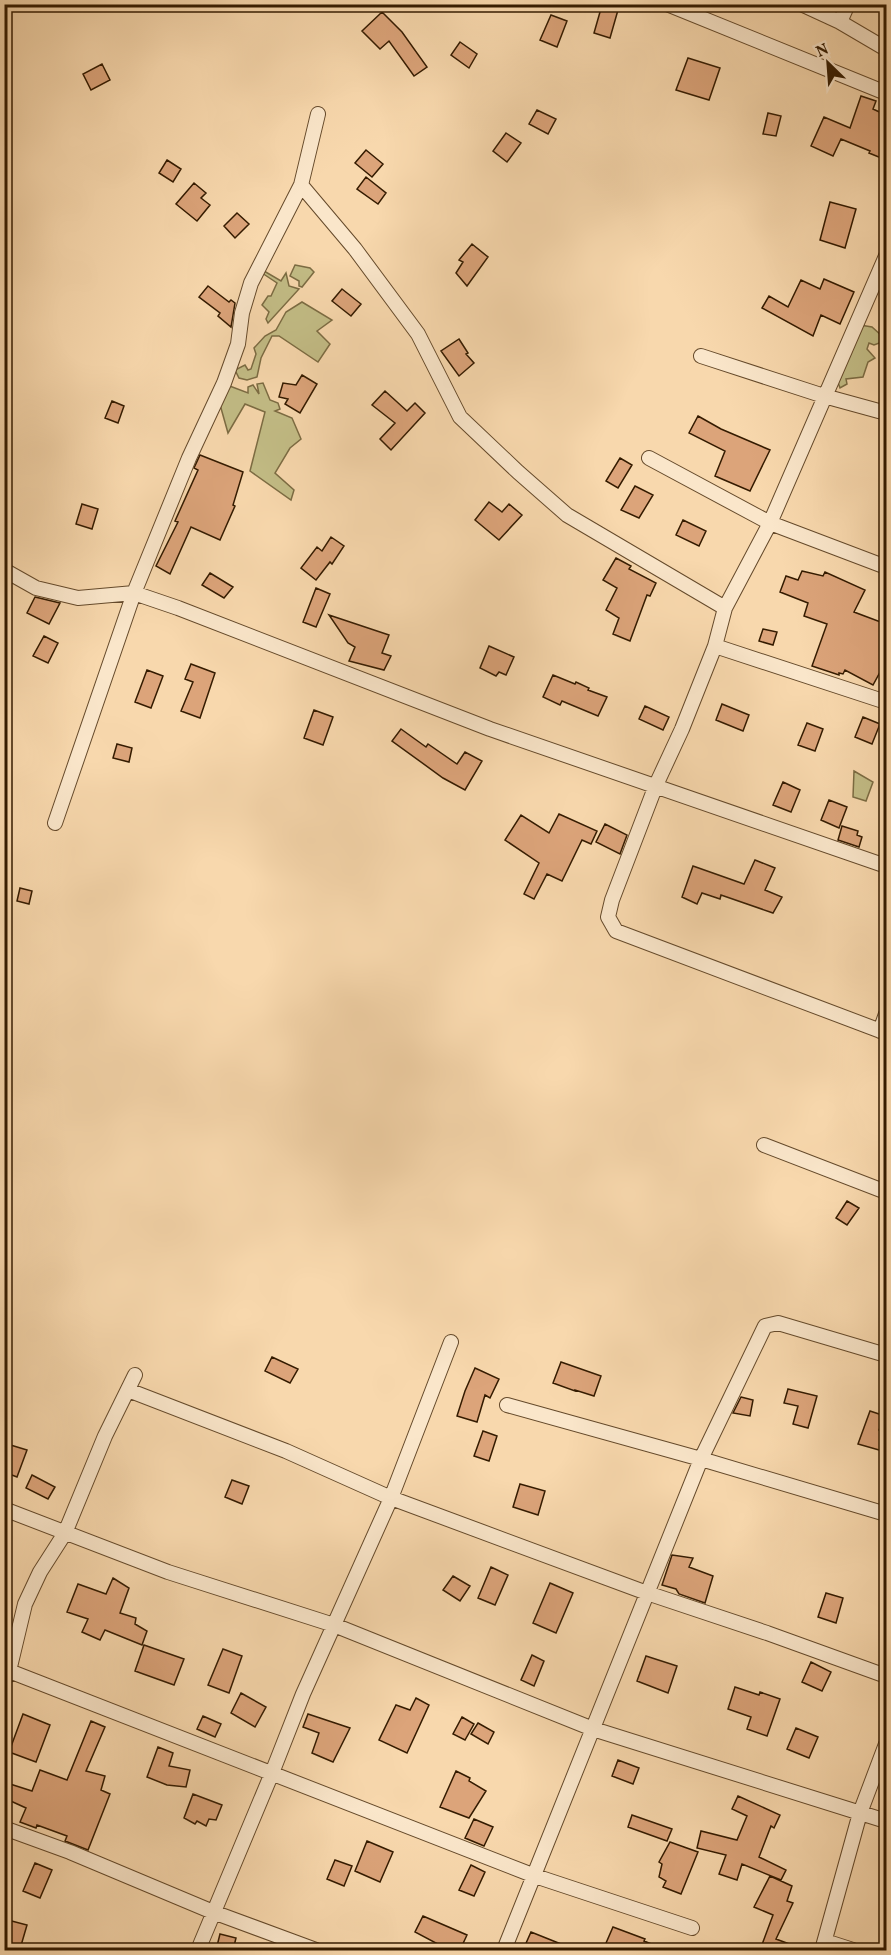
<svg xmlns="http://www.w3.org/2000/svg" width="891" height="1955" viewBox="0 0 891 1955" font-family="Vollkorn,serif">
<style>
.green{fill:#c3bd86;stroke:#7c6c43;stroke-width:1.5}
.building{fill:#dca47a;stroke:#341b00;stroke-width:1.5}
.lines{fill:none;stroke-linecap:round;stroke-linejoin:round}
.street-casing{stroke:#654a2b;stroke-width:16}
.street{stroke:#fae6ca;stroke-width:14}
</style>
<rect width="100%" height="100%" fill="#f8d8ad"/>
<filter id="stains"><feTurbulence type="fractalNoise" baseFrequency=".00333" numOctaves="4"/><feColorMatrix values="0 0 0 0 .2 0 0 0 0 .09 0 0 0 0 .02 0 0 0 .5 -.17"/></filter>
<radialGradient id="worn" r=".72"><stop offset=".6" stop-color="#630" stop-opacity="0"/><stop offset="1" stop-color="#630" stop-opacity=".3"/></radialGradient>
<!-- green -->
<path class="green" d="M295 265 310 268 314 272 302 287 299 286V281L290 276Z
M264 271 281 281 286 273 289 286 299 289 268 323 266 319 269 312 262 305 268 296H271L277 283 262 273Z
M302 302 332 320 317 331 330 344 318 362 279 336H272L261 358 257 377 247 380 239 378 235 370 245 365 248 370 251 369 256 354 254 348 265 336 276 330 286 312Z
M860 325 872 327 882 336V342L874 345 869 343 867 349 875 358 868 362 863 377 846 379 847 384 840 388 836 377Z
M263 383 270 400 278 403 280 409 275 411 292 418 301 439 290 448 275 473 294 490 291 500 250 471 265 412 245 404 228 433 219 401 227 385 248 393V387L253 385 259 394 257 384Z
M854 771 873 782 866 801 853 797Z"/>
<!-- building -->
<path class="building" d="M602 5 618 10 610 38 594 33Z
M382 12 402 32 427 67 414 76 389 41 380 49 362 31Z
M551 15 567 21 557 47 540 40Z
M460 42 477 54 469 68 451 55Z
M688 58 720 68 709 100 676 90Z
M102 64 110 80 91 90 83 74Z
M861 96 876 101 873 109 886 115V160L869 153 870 151 841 139 833 156 811 146 824 117 850 128Z
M537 110 556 119 548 134 529 124Z
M768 113 781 116 776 136 763 134Z
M506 133 521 143 507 162 493 151Z
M366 150 383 164 372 177 355 163Z
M167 160 181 169 173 182 159 173Z
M366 177 386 193 378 204 357 189Z
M194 183 206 193 201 198 210 205 197 221 176 204Z
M830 202 856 209 845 248 820 240Z
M237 213 249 224 235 238 224 226Z
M472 244 488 257 467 286 456 273 463 262 459 260Z
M824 279 854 292 840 324 821 315 813 336 762 308 769 296 788 307 801 280 820 289Z
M208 286 229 302 231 300 235 303 231 327 218 316 220 313 199 297Z
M342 289 361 304 351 316 332 301Z
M459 339 468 353 466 354 474 363 459 376 441 351Z
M302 375 317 384 300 413 285 404 288 399 279 397 283 383 296 385Z
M385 391 407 411 415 403 425 413 391 450 380 439 395 423 372 405Z
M112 401 124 406 118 423 105 418Z
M698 416 721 429 770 450 750 491 715 476 725 451 689 433Z
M200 455 243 472 233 505 235 506 220 540 191 527 170 574 156 566 178 522 175 521 198 470 194 468Z
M620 458 632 465 618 488 606 481Z
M635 486 653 495 639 518 621 510Z
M489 502 502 512 509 504 522 515 499 540 475 520Z
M82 504 98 509 92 529 76 524Z
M683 520 706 531 699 546 676 535Z
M331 537 344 546 332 564 330 562 316 580 301 568 317 547 322 551Z
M616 558 631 566 629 569 656 583 650 596 647 595 630 641 613 634 619 618 606 610 617 588 603 580Z
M802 571 823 576 825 572 865 590 854 612 886 624V661L873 685 845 670 843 674 839 673V675L812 666 827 624 804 616 808 603 780 592 786 576 798 580Z
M210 573 233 587 224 598 202 585Z
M316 588 330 594 316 627 303 622Z
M35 597 60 603 49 624 27 613Z
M329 615 389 635 382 653 391 656 384 670 349 661 355 647 348 643Z
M763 629 777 632 773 645 759 641Z
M44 636 58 643 48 663 33 656Z
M489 646 514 657 506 675 499 672 496 676 480 668Z
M191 664 215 673 200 718 181 711 193 682 185 679Z
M147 670 163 676 151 708 135 702Z
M553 675 575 684 576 682 589 688 588 690 607 697 598 716 562 701 560 705 543 697Z
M722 704 749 715 743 731 716 720Z
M645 706 669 717 663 730 639 719Z
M314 710 333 717 323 745 304 738Z
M863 717 880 724 872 744 855 737Z
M807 723 823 729 815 751 798 745Z
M401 729 426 747 428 744 457 764 465 752 482 761 465 790 443 778 392 741Z
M117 744 132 748 129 762 113 758Z
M783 782 800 790 791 812 773 805Z
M829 800 847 807 839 828 821 820Z
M559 814 597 831 591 844 582 840 562 881 547 874 534 899 524 894 539 863 505 840 521 815 549 833Z
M605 824 627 835 620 854 596 842Z
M842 826 858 831 857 835 862 837 859 847 838 840Z
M755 860 775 868 765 890 782 897 773 913 721 895 720 899 702 893 697 904 682 897 693 866 744 884Z
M20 888 32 891 29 904 17 901Z
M847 1201 859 1208 847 1225 836 1218Z
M272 1357 298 1369 290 1383 265 1371Z
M561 1362 601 1376 594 1396 575 1390V1391L553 1383Z
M475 1368 499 1379 490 1398 485 1395 477 1422 457 1416 465 1391Z
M788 1389 817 1396 808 1428 793 1424 798 1406 784 1403Z
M741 1397 753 1400 750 1416 733 1413Z
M870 1411 885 1416 879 1430 886 1431V1452L858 1444Z
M483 1431 497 1436 489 1461 474 1456Z
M4 1443 27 1450 17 1477 4 1472Z
M32 1475 55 1487 48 1499 26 1488Z
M232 1480 249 1486 242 1504 225 1497Z
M520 1484 545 1491 538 1515 513 1507Z
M672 1555 693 1558 689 1567 713 1576 705 1603 679 1594 676 1589 662 1585Z
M491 1567 508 1575 495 1605 478 1598Z
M453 1576 470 1586 460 1601 443 1590Z
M113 1578 129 1588 120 1613 136 1618 135 1624 147 1631 142 1645 105 1630 100 1640 82 1632 88 1619 67 1612 78 1584 106 1594Z
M550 1583 573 1593 556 1633 533 1623Z
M826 1593 843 1598 836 1623 818 1617Z
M144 1645 184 1659 174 1685 135 1671Z
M223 1649 242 1656 229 1693 208 1685Z
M532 1655 544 1661 534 1686 521 1680Z
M646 1656 677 1666 668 1693 637 1681Z
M811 1662 831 1672 822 1691 802 1682Z
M735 1687 759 1695 760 1692 780 1699 767 1736 747 1729 751 1717 728 1709Z
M241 1693 266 1707 255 1727 231 1713Z
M416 1698 429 1705 407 1753 379 1740 396 1705 410 1710Z
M23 1714 50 1725 36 1762 9 1752Z
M308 1714 350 1728 333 1762 312 1753 319 1733 303 1727Z
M203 1716 221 1724 215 1737 197 1729Z
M462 1717 474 1724 465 1740 453 1734Z
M91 1721 105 1727 86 1771 105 1776 101 1790 110 1794 88 1850 65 1841 67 1836 37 1825 36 1828 20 1822 26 1808 4 1798V1782L32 1791 40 1770 67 1780Z
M478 1723 494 1732 488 1744 471 1734Z
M796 1728 818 1737 809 1758 787 1749Z
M158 1747 173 1753 169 1766 190 1770 186 1787 167 1785 147 1777Z
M618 1760 639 1768 633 1784 612 1776Z
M456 1771 470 1778 469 1781 486 1791 469 1818 440 1807Z
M193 1794 222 1805 216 1820 209 1819 206 1826 197 1821 195 1824 184 1818Z
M738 1796 780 1815 774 1828 771 1826 759 1857 786 1870 781 1880 742 1864 737 1880 719 1874 726 1855 697 1848 701 1831 737 1840 747 1816 732 1809Z
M632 1815 672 1829 667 1841 628 1827Z
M474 1819 493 1827 484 1846 465 1838Z
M367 1841 393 1852 380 1882 355 1871Z
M670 1842 698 1852 681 1894 663 1887 666 1881 659 1877 662 1864 659 1862Z
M335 1860 352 1866 344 1886 327 1879Z
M35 1863 52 1870 40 1898 23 1891Z
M471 1865 485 1872 474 1896 459 1890Z
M770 1876 792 1886 787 1901 793 1903 776 1939 803 1949V1950H760L773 1915 754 1907Z
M423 1916 467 1935 460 1950H449L415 1932Z
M4 1919 27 1925 20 1949 4 1944Z
M613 1927 645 1939 644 1941 666 1950H603Z
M531 1932 576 1950H523Z
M220 1934 236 1938 233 1950H216Z"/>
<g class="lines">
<!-- street casing -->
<g class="street-casing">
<path id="street" d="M667 4 886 93
M801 4 840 22 886 49
M840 22 848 4
M301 185 355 249 418 334 460 417 518 472 567 515 725 608
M886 256 770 523 725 608 715 646 682 729 656 785 612 900 608 917 616 931 886 1033
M701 356 824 396 886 413
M649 458 770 523 886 567
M4 570 36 588 78 598 134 593 178 608 490 729 886 866
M715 646 886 702
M55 823 134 593 189 458 224 383 238 344 242 313 251 283 301 185 318 114
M880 1031 886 1014
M764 1145 886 1192
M128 1390 286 1451 391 1498 647 1593 767 1633 886 1676
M507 1405 701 1459 886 1514
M4 1509 168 1572 334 1625 593 1729 886 1821
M4 1669 535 1876 692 1928
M4 1681 9 1671 25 1604 40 1572 65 1533 105 1436 135 1375
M4 1828 70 1852 213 1912 316 1950
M825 1941 853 1950
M198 1950 272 1773 303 1694 391 1498 451 1342
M504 1950 701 1459 765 1326 778 1323 886 1355
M822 1950 860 1813 886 1744"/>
</g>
<!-- street -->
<use href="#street" class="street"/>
</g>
<!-- margin -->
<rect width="891" height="1955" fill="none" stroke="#f8d8ad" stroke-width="24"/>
<rect x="6" y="6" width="879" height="1943" fill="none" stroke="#341b00" stroke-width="3"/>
<rect x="12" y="12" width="867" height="1931" fill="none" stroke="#341b00" stroke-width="1.5"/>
<!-- north arrow -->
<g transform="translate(828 63) rotate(335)" stroke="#fae6ca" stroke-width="4.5" paint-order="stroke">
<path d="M0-4.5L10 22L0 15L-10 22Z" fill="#341b00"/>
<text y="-9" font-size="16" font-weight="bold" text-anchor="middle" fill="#341b00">N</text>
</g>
<rect width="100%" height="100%" filter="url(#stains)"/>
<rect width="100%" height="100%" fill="url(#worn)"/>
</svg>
